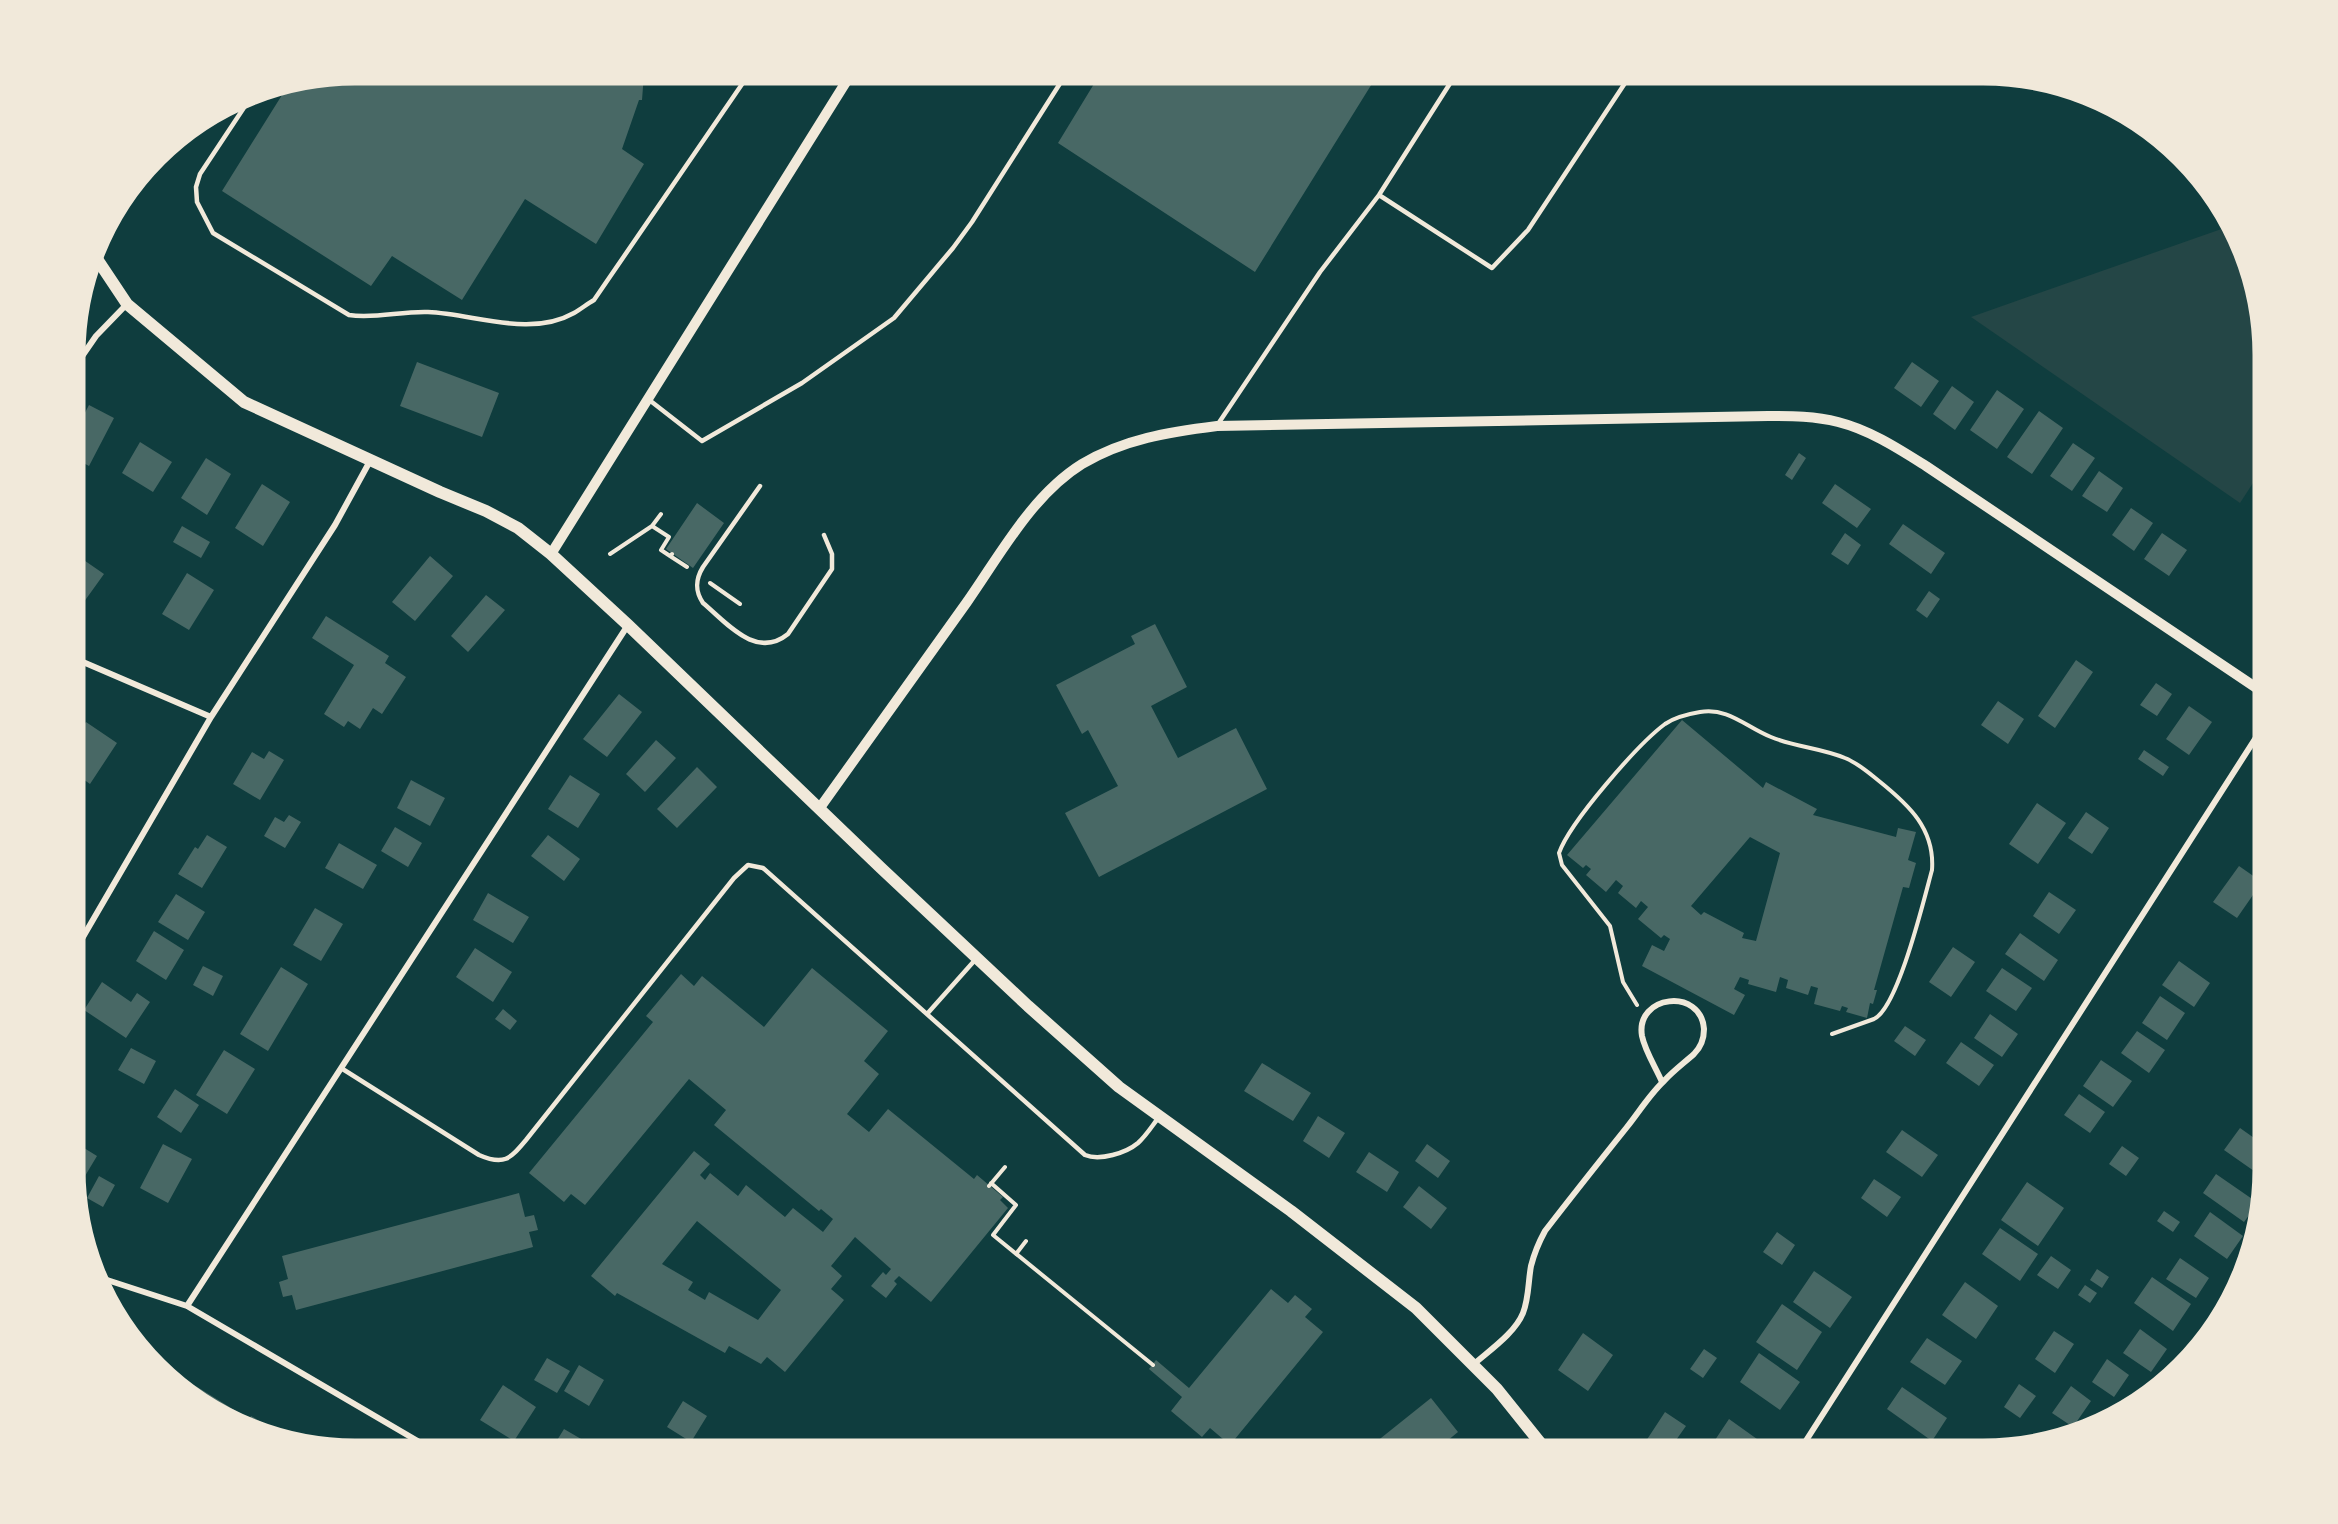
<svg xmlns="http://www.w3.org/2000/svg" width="2338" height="1524" viewBox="0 0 2338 1524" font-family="Mulish,sans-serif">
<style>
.green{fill:#244646}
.building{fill:#486865;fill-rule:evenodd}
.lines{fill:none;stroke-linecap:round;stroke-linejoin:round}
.path{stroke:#f1e9da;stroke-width:4}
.service{stroke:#f1e9da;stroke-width:4.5}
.minor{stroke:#f1e9da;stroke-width:6}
.tertiary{stroke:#f1e9da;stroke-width:10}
.secondary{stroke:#f1e9da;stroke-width:12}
.rim{fill:none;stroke:#f1e9da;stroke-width:3}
</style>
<rect width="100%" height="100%" fill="#0f3d3e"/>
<!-- green -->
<path class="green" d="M2230 226 2264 337V466L2240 503 1971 317Z"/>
<!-- building -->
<path class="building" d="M355 74H644L642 100H639L622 149 644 164 596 244 525 199 462 300 392 256 371 286 222 191 287 87Z
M1100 74H1378L1255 272 1058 143Z
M417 362 499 393 482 437 400 406Z
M1912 362 1939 381 1921 407 1894 388Z
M1952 386 1974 402 1955 430 1933 414Z
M1997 390 2024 409 1997 449 1970 430Z
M89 405 114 418 89 466 76 459V430Z
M2039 411 2063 428 2032 474 2007 457Z
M140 442 172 462 153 492 122 473Z
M2073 443 2095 458 2072 491 2050 476Z
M1799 453 1806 458 1792 480 1785 475Z
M206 458 231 474 207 515 181 498Z
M2099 471 2123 488 2107 512 2082 496Z
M262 484 290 502 263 546 235 528Z
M1835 484 1871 509 1857 528 1822 503Z
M697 503 724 523 693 568 666 549Z
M2131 508 2153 523 2134 551 2112 535Z
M1903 524 1945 553 1931 574 1889 544Z
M182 526 210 542 201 558 173 542Z
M1845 533 1861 545 1848 565 1831 554Z
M2162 533 2187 550 2169 576 2144 559Z
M78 556 104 574 76 613V559Z
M430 556 453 576 415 621 392 602Z
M187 573 214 590 189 630 162 614Z
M1929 591 1940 599 1927 618 1916 610Z
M486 595 505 610 468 652 451 636Z
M326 616 389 656 385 663 406 677 382 714 373 708 360 729 348 721 344 727 324 714 354 665 312 638Z
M1155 624 1187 687 1151 706 1178 758 1236 728 1267 789 1099 877 1065 813 1118 786 1088 730 1082 734 1056 685 1135 644 1131 636Z
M2076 660 2093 672 2055 728 2038 716Z
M2156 683 2172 694 2157 716 2140 705Z
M619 694 642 712 607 757 583 739Z
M1998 701 2024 719 2008 744 1981 725Z
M2189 706 2212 722 2189 755 2166 739Z
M1682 720 1763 788 1766 782 1817 809 1813 815 1896 837 1898 828 1916 832 1908 860 1916 863 1909 888 1903 887 1874 990H1877L1873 1004 1870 1003 1867 1018 1846 1012 1848 1008 1842 1006 1840 1011 1814 1004 1818 988 1811 986 1808 995 1786 988 1788 980 1780 977 1776 992 1748 984 1749 980 1740 977 1734 989 1745 995 1734 1015 1642 966 1652 945 1664 951 1670 939 1664 935 1661 938 1638 919 1648 907 1641 901 1636 908 1618 893 1623 886 1616 880 1606 892 1586 875 1591 869 1586 865 1583 868 1567 855ZM1750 837 1780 853 1756 941 1742 938 1744 933 1704 912 1701 915 1691 906Z
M86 722 117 743 90 784 76 774V737Z
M656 740 676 758 645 792 626 774Z
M2144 750 2169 767 2163 776 2138 759Z
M269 751 284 760 260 800 233 784 252 752 264 759Z
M697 767 717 787 677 828 657 809Z
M570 775 600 794 578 828 548 809Z
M411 780 445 798 430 826 397 808Z
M2037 803 2066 823 2038 864 2009 844Z
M2086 812 2109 828 2092 854 2068 838Z
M289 815 301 822 285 848 264 836 275 817 284 822Z
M395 827 422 843 408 867 381 851Z
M207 835 227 847 202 888 178 874 195 847 198 849Z
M548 835 580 859 564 881 531 856Z
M339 843 377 865 363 889 325 868Z
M2239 866 2262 882 2237 918 2213 902Z
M2049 892 2076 910 2059 934 2033 916Z
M488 893 529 917 513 943 473 920Z
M176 894 205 912 188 940 158 922Z
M315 908 343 924 321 961 293 945Z
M154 931 184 950 166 980 136 961Z
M2020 933 2058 960 2044 981 2005 954Z
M1953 947 1975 962 1951 997 1929 982Z
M475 948 512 972 493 1002 456 977Z
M2179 961 2210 983 2194 1007 2162 985Z
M203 966 223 976 213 996 193 985Z
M281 967 308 984 268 1051 240 1034Z
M812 968 888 1031 864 1061 879 1074 847 1114 869 1132 888 1109 974 1179 977 1175 1003 1197 1000 1200 1008 1208 931 1302 899 1276 894 1281 897 1284 886 1298 871 1286 883 1272 886 1275 891 1269 855 1237 831 1266 842 1276 831 1289 844 1300 785 1372 767 1357 761 1364 729 1346 725 1353 617 1293 615 1296 591 1276 694 1151 710 1164 700 1175 705 1180 710 1173 738 1196 746 1185 785 1217 793 1208 823 1232 833 1219 821 1209 819 1211 714 1125 726 1110 689 1079 585 1205 571 1194 564 1202 529 1173 653 1022 646 1016 681 974 694 986 702 976 764 1027ZM697 1221 781 1290 758 1320 709 1292 705 1300 688 1290 693 1282 662 1264Z
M2002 968 2032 988 2016 1011 1986 991Z
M102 982 131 1002 137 993 150 1002 126 1038 84 1010Z
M2160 996 2185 1013 2167 1040 2142 1023Z
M503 1009 517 1021 510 1030 495 1019Z
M1990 1014 2018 1034 2002 1057 1974 1038Z
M1905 1026 1926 1040 1915 1056 1894 1041Z
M2137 1031 2165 1050 2149 1073 2121 1053Z
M1961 1042 1994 1065 1979 1086 1946 1063Z
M131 1048 156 1061 144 1084 118 1070Z
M224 1050 255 1069 227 1114 196 1095Z
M2101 1060 2132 1081 2113 1107 2083 1086Z
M1262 1063 1311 1093 1293 1121 1244 1091Z
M175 1089 199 1105 181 1133 157 1117Z
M2079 1094 2105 1112 2090 1133 2064 1115Z
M2264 1115V1134L2255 1128Z
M1318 1116 1345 1133 1329 1158 1303 1141Z
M2240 1128 2264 1145V1178L2224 1150Z
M1902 1130 1938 1155 1922 1177 1886 1152Z
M76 1143 97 1156 82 1181 76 1177Z
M163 1144 192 1159 168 1203 140 1188Z
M1427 1144 1450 1161 1438 1178 1415 1161Z
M2122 1146 2139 1158 2126 1176 2109 1164Z
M1369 1152 1399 1172 1387 1192 1356 1172Z
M2216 1174 2258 1203 2244 1222 2203 1193Z
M99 1176 115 1185 103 1207 87 1198Z
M1874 1179 1901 1197 1887 1217 1861 1198Z
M2027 1182 2064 1208 2038 1246 2001 1220Z
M1419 1186 1447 1208 1431 1229 1403 1207Z
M519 1193 525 1217 534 1215 538 1230 529 1232 533 1247 296 1310 292 1295 283 1297 279 1282 288 1279 282 1256Z
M2164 1211 2180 1222 2173 1232 2157 1221Z
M2210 1212 2243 1236 2227 1259 2194 1236Z
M2000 1228 2038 1254 2020 1281 1982 1254Z
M1777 1232 1795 1245 1782 1265 1763 1252Z
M2051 1256 2071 1270 2058 1289 2037 1275Z
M2180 1258 2209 1278 2196 1298 2166 1279Z
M2097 1269 2109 1277 2102 1288 2090 1280Z
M1814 1271 1852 1297 1830 1328 1793 1302Z
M2152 1277 2191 1304 2173 1331 2134 1303Z
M1965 1282 1998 1306 1976 1339 1942 1315Z
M2085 1285 2097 1293 2090 1303 2078 1295Z
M1271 1289 1288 1303 1295 1295 1312 1309 1305 1317 1323 1332 1230 1445 1210 1428 1202 1437 1171 1411 1182 1397 1149 1369 1156 1360 1189 1388Z
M1782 1304 1822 1332 1797 1370 1756 1342Z
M2140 1329 2167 1349 2151 1372 2123 1353Z
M2054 1331 2074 1344 2055 1373 2035 1359Z
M1583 1333 1613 1355 1588 1391 1558 1370Z
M1927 1338 1962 1361 1945 1385 1910 1362Z
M1704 1349 1717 1358 1703 1378 1690 1369Z
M1759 1353 1800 1382 1780 1410 1740 1382Z
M547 1358 570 1371 557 1393 534 1380Z
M2107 1359 2129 1375 2114 1397 2092 1382Z
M579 1365 604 1380 589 1406 564 1391Z
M2019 1384 2036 1396 2020 1418 2004 1407Z
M194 1385 236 1411 231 1419 198 1403 189 1393Z
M503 1385 536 1407 514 1441 480 1420Z
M2071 1386 2091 1401 2073 1427 2052 1413Z
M1902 1387 1947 1418 1932 1441 1887 1409Z
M1431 1398 1458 1432 1436 1450H1366Z
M683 1401 707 1416 691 1442 667 1427Z
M1665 1412 1686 1426 1669 1450H1659L1646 1441Z
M251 1416 293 1440 265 1436 245 1426Z
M1729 1419 1764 1444 1760 1450H1723L1713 1443Z
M564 1429 600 1450H551Z"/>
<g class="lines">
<!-- path -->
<path class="path" d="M652 526 661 514
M610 554 652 526 669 537 661 550 670 556 672 554
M670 556 687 567
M710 583 740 604
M1637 1005 1623 982 1610 926 1562 865 1559 853C1570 822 1638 744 1665 724 1675 717 1688 714 1700 712 1728 707 1746 727 1771 737 1795 747 1821 748 1845 758 1858 763 1869 773 1879 781 1909 805 1935 829 1932 870 1924 899 1898 1008 1874 1019L1832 1034
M991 1183 1016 1205 993 1235 1153 1365
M989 1186 1005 1167
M1016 1254 1026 1241"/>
<!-- service -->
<path class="service" d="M253 94 200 174 196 187 197 202 213 233 349 315C375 319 401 311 428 312 475 314 530 338 574 313 581 309 587 304 594 300L749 74
M1379 195 1492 268 1528 230 1631 74
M648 399 702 441 802 383 894 318 953 248 972 222 1066 74
M1218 424 1320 272 1379 195 1456 74
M760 486 703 567C695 580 695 591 703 603 727 623 756 660 788 634L832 569V554L824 535
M927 1014 975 960
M341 1068 479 1155C504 1166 510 1159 526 1140L734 878 748 865 763 868 1085 1155C1100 1161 1126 1153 1138 1143 1146 1136 1152 1126 1159 1117"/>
<!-- minor -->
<path class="minor" d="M76 365 96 336 127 304
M76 659 211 717
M76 949 211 717 335 525 370 461
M101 1278 187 1306 433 1450
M187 1306 628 625
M1474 1364C1490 1350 1515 1333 1523 1313 1529 1298 1528 1282 1531 1266 1534 1254 1539 1242 1545 1231 1572 1196 1599 1162 1627 1127 1639 1112 1650 1094 1664 1081 1673 1071 1684 1063 1694 1054 1701 1047 1704 1038 1704 1029 1701 987 1635 995 1642 1036 1645 1051 1656 1068 1662 1082
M1800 1450 2264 725"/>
<!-- tertiary -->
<path class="tertiary" d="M551 554 851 74
M819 809C868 740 917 671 967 602 1000 555 1032 495 1082 464 1124 439 1169 432 1217 426L1768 416C1792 416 1815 416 1838 422 1870 430 1899 449 1926 466L2264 693"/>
<!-- secondary -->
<path class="secondary" d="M95 256 127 304 244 402 440 492 486 511 518 528 551 554 628 625 881 868 1028 1006 1119 1087 1291 1211 1416 1308 1497 1389 1546 1450"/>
</g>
<!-- crop -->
<path d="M0 0H2338V1524H0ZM355 84H1983A271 271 0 0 1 2254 355V1169A271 271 0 0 1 1983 1440H355A271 271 0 0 1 84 1169V355A271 271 0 0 1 355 84Z" fill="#f1e9da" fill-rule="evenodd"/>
<path class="rim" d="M355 84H1983A271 271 0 0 1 2254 355V1169A271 271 0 0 1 1983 1440H355A271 271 0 0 1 84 1169V355A271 271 0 0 1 355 84Z"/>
</svg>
